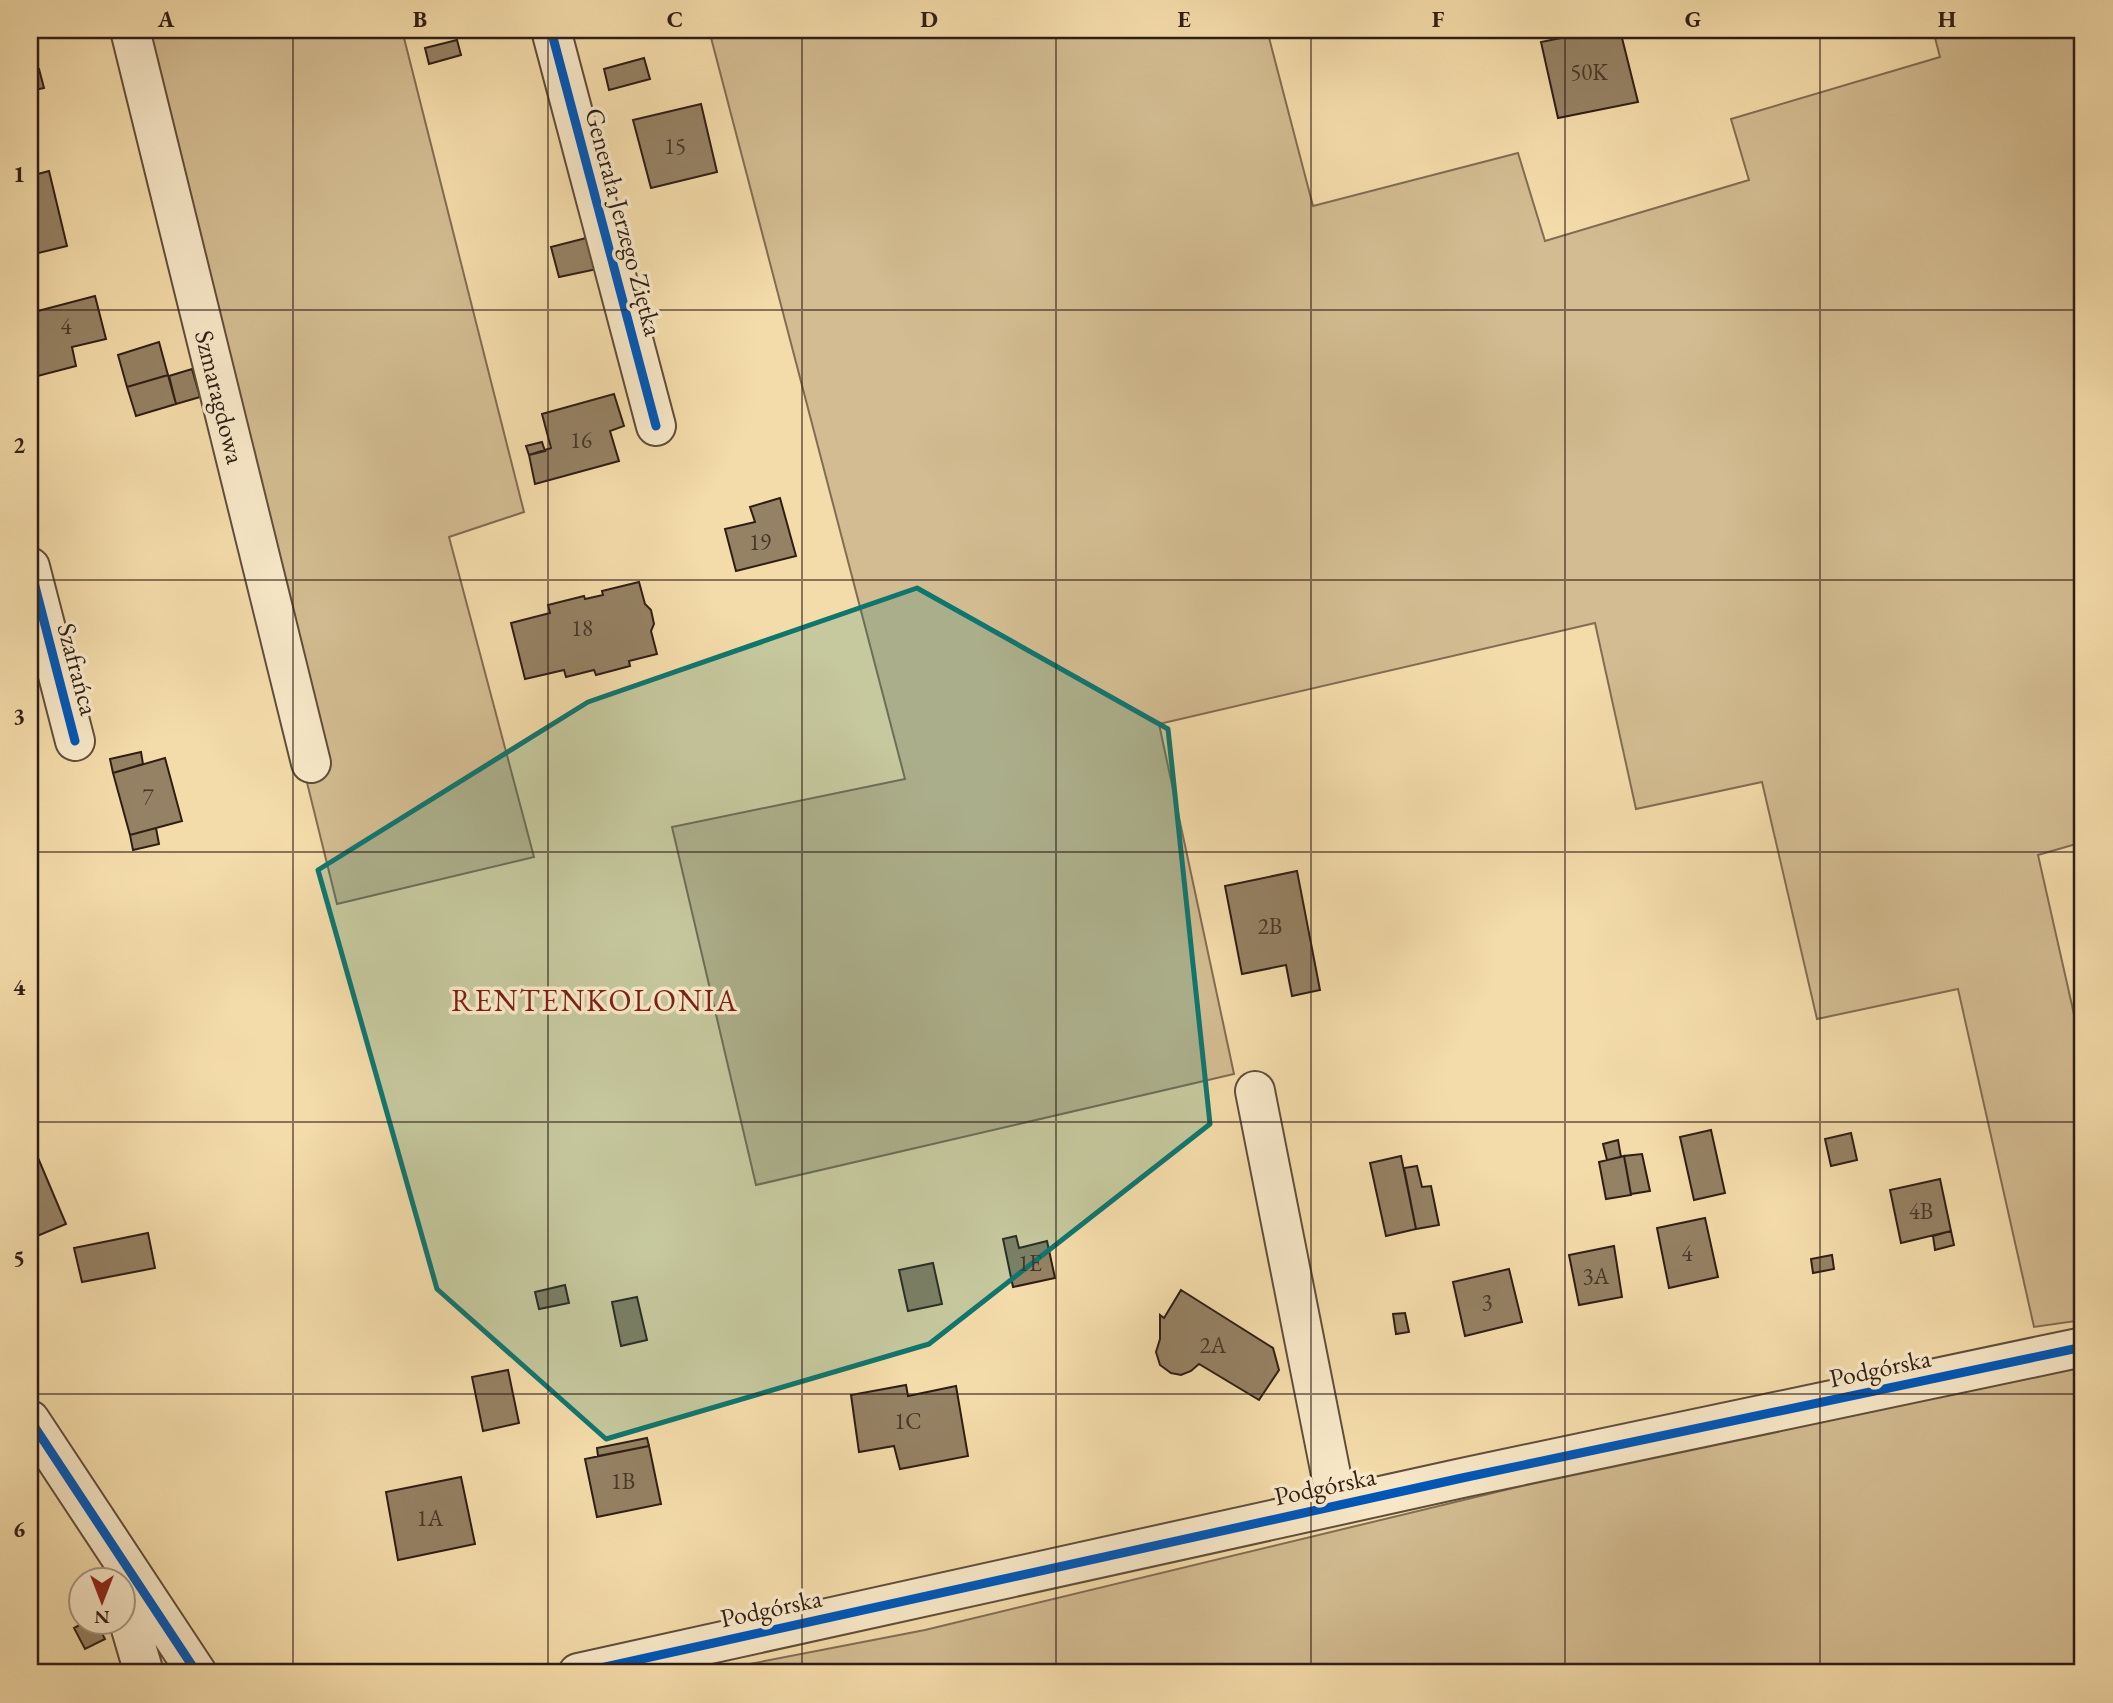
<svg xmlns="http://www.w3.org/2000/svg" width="2113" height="1703" viewBox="0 0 2113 1703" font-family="'EB Garamond',serif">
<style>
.green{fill:#d3bc91;stroke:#816d54;stroke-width:2}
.building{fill:#958163;stroke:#2f1e16;stroke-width:2}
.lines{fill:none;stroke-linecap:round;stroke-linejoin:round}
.minor-casing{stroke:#604e3b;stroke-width:42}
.minor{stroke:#f8e8c8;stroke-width:38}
.cycleway-casing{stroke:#f8e8c8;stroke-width:13}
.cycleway{stroke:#0057b8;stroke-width:9}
.marked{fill:#0f766e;fill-opacity:0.2;stroke:#0f766e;stroke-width:5;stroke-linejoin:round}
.grid{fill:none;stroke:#2f1e16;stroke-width:2;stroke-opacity:0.55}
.labels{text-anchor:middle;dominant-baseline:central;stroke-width:7;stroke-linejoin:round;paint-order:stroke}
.number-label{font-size:23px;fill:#483729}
.street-label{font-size:26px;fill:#2f1e16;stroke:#f8e8c8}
.quarter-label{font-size:30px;letter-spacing:2px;fill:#7a1f14;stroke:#f8e8c8}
.neatline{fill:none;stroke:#2f1e16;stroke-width:2.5}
.grid-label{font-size:23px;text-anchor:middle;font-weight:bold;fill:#2f1e16}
</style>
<rect width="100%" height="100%" fill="#f4dcaa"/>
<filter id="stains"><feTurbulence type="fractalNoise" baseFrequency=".00286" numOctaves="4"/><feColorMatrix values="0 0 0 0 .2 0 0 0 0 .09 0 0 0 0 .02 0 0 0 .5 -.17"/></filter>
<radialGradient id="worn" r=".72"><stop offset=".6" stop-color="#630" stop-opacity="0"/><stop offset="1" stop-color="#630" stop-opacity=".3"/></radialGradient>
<!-- green -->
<path class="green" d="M121 30H402L524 512 449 537 534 857 337 904Z
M709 30H1267L1313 206 1518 153 1545 241 1749 180 1731 119 1940 57 1933 30H2083V87L2077 89 2083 116V842L2038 855 2083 1054V1320L2034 1327 1958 989 1817 1019 1762 782 1636 809 1595 623 1159 724 1234 1074 756 1185 672 827 905 779Z
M2083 1364V1673H703L925 1630 1588 1470Z"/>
<!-- building -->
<path class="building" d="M1601 30H1620L1638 102 1558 118 1541 42Z
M457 40 461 55 429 64 425 48Z
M644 58 650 79 609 90 604 69Z
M39 69 44 88 30 91V71Z
M701 104 717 172 651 188 633 120Z
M49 171 67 246 30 255V176Z
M590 237 597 269 559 277 551 247Z
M95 296 106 339 72 347 76 366 30 378V313Z
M159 342 168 375 127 387 118 355Z
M192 369 200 397 176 404 169 376Z
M168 375 176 404 136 416 127 387Z
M614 394 624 426 610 431 619 461 535 484 529 455 551 448 542 414Z
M542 442 545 451 529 455 526 446Z
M780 498 796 556 736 571 725 529 755 522 750 507Z
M639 582 645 604 651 610 654 624 651 631 657 654 629 661 630 666 596 675 594 670 566 677 564 670 525 679 511 623 550 613 548 605 584 596 585 599 603 595 602 591Z
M141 752 143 764 113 773 110 759Z
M165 758 182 821 130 835 113 773Z
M156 828 159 844 133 850 130 835Z
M1297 871 1320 990 1292 996 1286 965 1242 974 1225 886Z
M1711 1130 1725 1193 1694 1200 1680 1137Z
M1851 1133 1857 1160 1831 1166 1825 1139Z
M30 1139 66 1224 30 1239Z
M1618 1140 1621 1157 1607 1160 1603 1144Z
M1642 1154 1650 1191 1631 1194 1624 1156Z
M1401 1156 1416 1229 1386 1236 1370 1163Z
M1624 1156 1631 1195 1606 1199 1599 1162Z
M1417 1166 1422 1187 1431 1186 1439 1225 1416 1229 1404 1168Z
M1940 1179 1951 1231 1901 1243 1890 1190Z
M1705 1218 1718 1277 1669 1288 1657 1228Z
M1951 1231 1954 1245 1935 1250 1933 1236Z
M148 1233 155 1268 82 1282 74 1248Z
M1016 1236 1019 1248 1047 1241 1055 1278 1013 1287 1003 1239Z
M1614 1246 1622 1297 1579 1305 1569 1255Z
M1832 1255 1834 1269 1813 1273 1811 1259Z
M933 1263 942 1304 908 1311 899 1270Z
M1509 1269 1522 1322 1465 1336 1453 1282Z
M565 1285 569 1303 539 1309 535 1292Z
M1181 1290 1273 1348 1279 1370 1259 1400 1199 1364 1191 1371 1181 1375 1171 1373 1160 1365 1156 1352 1160 1339V1315L1164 1318Z
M637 1297 647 1340 621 1346 612 1302Z
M1405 1313 1409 1332 1396 1334 1393 1314Z
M508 1370 519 1423 483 1431 472 1377Z
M906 1385 908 1396 956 1386 968 1456 900 1469 894 1446 859 1452 851 1395Z
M647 1438 649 1446 598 1456 597 1448Z
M649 1446 661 1504 597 1517 585 1459Z
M461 1477 475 1544 398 1560 386 1492Z
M85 1622H96L105 1639 85 1649 74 1628Z"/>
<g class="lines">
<!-- minor casing -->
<g class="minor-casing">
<path id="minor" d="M130 30 311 763
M551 30 656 426
M30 567 75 741
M1255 1091 1337 1505
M30 1420 197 1673
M122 1598 144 1673
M578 1673 1462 1478 2083 1347"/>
</g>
<!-- minor -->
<use href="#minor" class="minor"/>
<!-- cycleway casing -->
<g class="cycleway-casing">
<path id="cycleway" d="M551 30 656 426
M30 567 75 741
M30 1420 197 1673
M578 1673 1462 1478 2083 1347"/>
</g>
<!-- cycleway -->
<use href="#cycleway" class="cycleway"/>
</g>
<!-- marked area -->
<path class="marked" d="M917 588 1168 729 1210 1124 929 1344 606 1439 437 1289 318 870 588 702Z"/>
<!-- grid -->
<path class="grid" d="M293 30V1673M548 30V1673M802 30V1673M1056 30V1673M1311 30V1673M1565 30V1673M1820 30V1673M30 310H2083M30 580H2083M30 852H2083M30 1122H2083M30 1394H2083"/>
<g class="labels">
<!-- number labels -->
<g class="number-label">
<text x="1589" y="72">50K</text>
<text x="675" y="146">15</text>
<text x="66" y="326">4</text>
<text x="581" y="440">16</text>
<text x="760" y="542">19</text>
<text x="582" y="628">18</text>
<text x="148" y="797">7</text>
<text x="1270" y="926">2B</text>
<text x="1921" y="1211">4B</text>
<text x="1687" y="1253">4</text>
<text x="1030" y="1263">1E</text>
<text x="1596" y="1276">3A</text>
<text x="1487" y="1302">3</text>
<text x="1213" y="1345">2A</text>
<text x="908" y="1421">1C</text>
<text x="623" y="1481">1B</text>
<text x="430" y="1518">1A</text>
</g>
<!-- street labels -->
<g class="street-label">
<text transform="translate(624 222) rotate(75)">Generała Jerzego Ziętka</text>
<text transform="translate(220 397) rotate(76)">Szmaragdowa</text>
<text transform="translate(78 669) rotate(75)">Szafrańca</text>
<text transform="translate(1880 1368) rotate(-12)">Podgórska</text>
<text transform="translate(1325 1486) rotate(-12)">Podgórska</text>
<text transform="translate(771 1608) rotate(-12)">Podgórska</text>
</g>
<!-- quarter labels -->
<g class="quarter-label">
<text x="595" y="1000">RENTENKOLONIA</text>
</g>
</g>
<!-- margin -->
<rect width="2113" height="1703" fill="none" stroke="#f4dcaa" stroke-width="77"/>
<!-- north arrow -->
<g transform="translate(102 1601) rotate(180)"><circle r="33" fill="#f8e8c8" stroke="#a89781" stroke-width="2"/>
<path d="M0-5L12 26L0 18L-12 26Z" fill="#8f2418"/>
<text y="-10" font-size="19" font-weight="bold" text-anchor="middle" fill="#2f1e16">N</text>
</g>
<rect x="38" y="38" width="2036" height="1626" class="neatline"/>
<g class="grid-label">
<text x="166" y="27">A</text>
<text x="420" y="27">B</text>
<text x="675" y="27">C</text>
<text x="929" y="27">D</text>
<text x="1184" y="27">E</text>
<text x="1438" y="27">F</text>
<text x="1693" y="27">G</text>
<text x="1947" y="27">H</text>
<text x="19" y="182">1</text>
<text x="19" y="453">2</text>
<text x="19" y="724">3</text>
<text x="19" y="995">4</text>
<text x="19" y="1266">5</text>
<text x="19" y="1537">6</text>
</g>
<rect width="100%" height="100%" filter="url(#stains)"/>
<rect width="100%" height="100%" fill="url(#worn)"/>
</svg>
